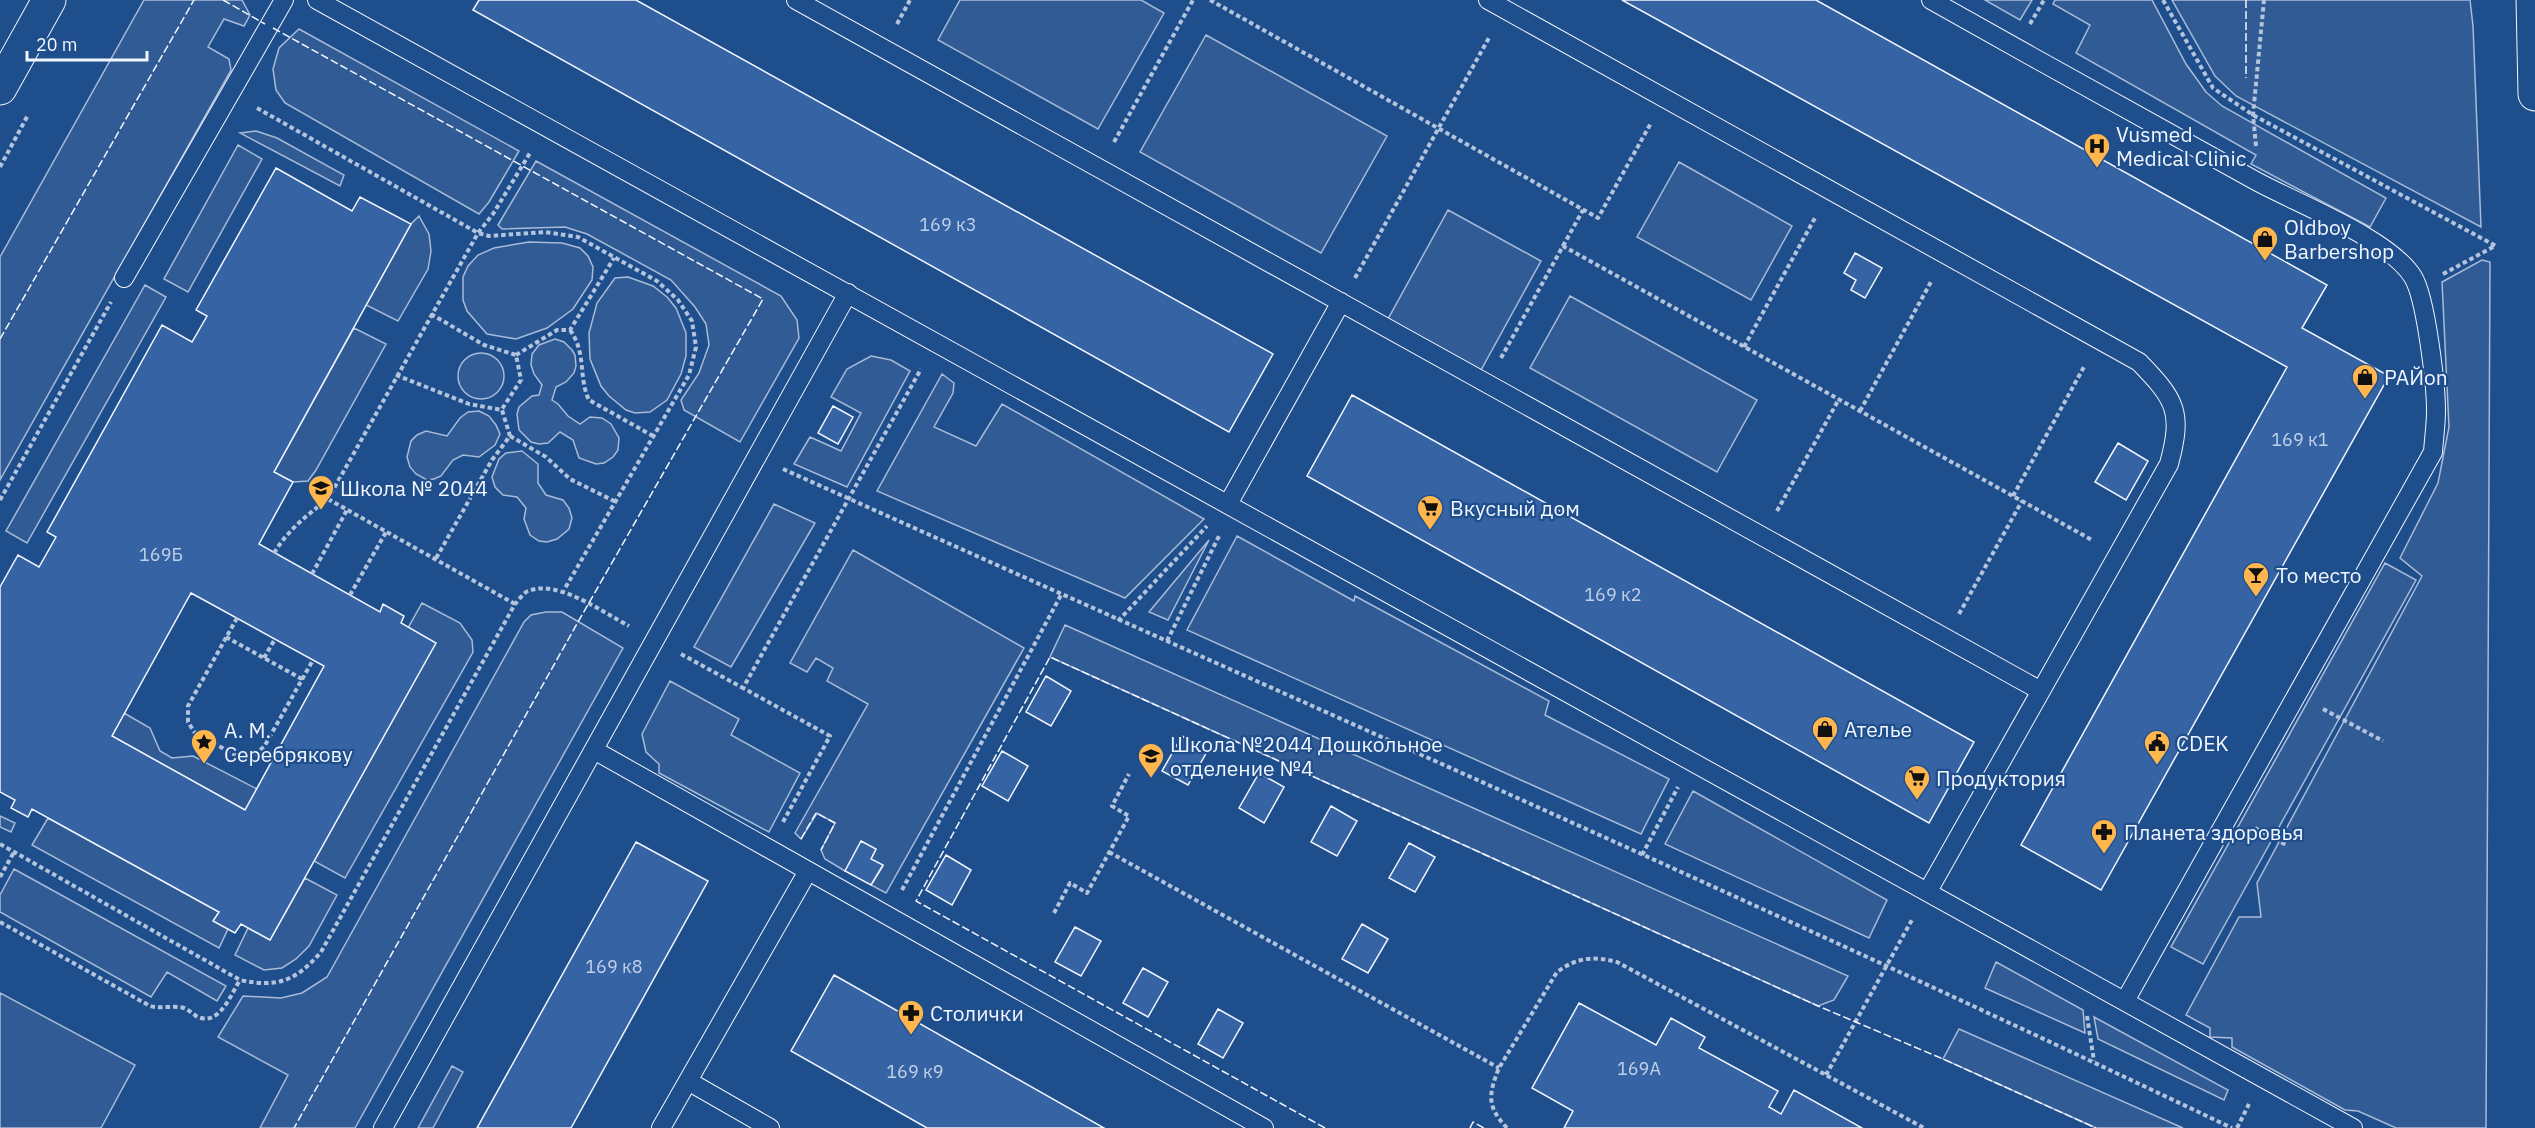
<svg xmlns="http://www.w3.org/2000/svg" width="2535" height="1128" viewBox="0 0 2535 1128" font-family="'IBM Plex Sans',sans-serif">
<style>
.built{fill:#305b95;stroke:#a8bbd7;stroke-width:1.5}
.building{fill:#3563a3;stroke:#f2f6ff;stroke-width:1.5;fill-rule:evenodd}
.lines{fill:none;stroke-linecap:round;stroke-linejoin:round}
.lane-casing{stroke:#f2f6ff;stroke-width:20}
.street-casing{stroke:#f2f6ff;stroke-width:35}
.secondary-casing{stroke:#f2f6ff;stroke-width:35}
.path{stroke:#b3c4dc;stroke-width:4;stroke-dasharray:4.5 3;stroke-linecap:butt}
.lane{stroke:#1f4e8c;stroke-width:18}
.street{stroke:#1f4e8c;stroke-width:33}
.secondary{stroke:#1f4e8c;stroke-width:33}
.fence{stroke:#f2f6ff;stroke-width:1.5;stroke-dasharray:8 3;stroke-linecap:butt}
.labels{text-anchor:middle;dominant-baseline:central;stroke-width:4.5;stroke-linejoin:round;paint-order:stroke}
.number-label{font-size:18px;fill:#c3d1e8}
.poi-label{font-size:21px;fill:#f2f6ff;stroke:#1f4e8c;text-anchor:start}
</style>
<rect width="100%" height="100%" fill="#1f4e8c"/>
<!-- built -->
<path class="built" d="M144 0H242L250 15 244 26 224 19 208 47 229 59 231 70 0 480V257Z
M960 0H1141L1164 13 1098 129 938 40Z
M1985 0H2032L2020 20Z
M2055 0H2152L2186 64 2206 92 2222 106 2386 198 2370 227 2251 164 2256 155 2076 53 2090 25 2053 4Z
M2172 0H2470L2473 26 2481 227 2236 96 2215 76Z
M299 29 519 151 489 202 479 214 285 103 276 90 273 69 279 48Z
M1206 35 1387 136 1321 253 1140 152Z
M256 131 277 138 344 175 340 186 240 133Z
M238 145 262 159 188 292 164 279Z
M536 161 781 296 797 320 799 338 740 442 684 410 681 400 699 373 709 345 706 324 695 307 671 280 587 234 565 227 502 229 498 225Z
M1679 162 1792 226 1751 300 1637 237Z
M1448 210 1541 261 1481 370 1388 319Z
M419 216 429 234 431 251 428 269 398 321 366 305 411 224Z
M529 242 562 243 580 248 588 256 593 267 592 280 573 309 547 328 516 339 487 334 467 311 463 300V277L468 266 478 255 494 248Z
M2482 260 2490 262 2486 1128H2396L2358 1111 2345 1110 2232 1047V1038L2210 1037V1028L2186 1015 2239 917H2261L2257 883 2422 576 2400 558 2438 483 2449 427 2442 282Z
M628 277 653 286 667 297 676 308 686 333V356L681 374 667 400 650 412 635 413 626 410 609 396 601 386 590 359 589 333 597 303 615 278Z
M145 285 166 297 27 543 6 531Z
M1570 296 1757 400 1717 472 1530 368Z
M354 328 386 344 316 470 308 481 293 482 274 472Z
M555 339 564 342 572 350 575 355 576 366 574 373 566 382 556 387 552 400 558 404 568 416 580 424 590 417 602 418 611 424 619 438 618 450 613 457 604 463 596 464 579 458 573 440 560 432 548 443 539 444 531 442 519 430 517 414 519 407 532 396 539 395 542 385 534 374 531 365 532 354 539 345Z
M458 376a23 23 0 1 1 46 0a23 23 0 1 1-46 0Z
M871 356 891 360 910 371 847 487 794 464 810 437 841 451 861 413 831 397 847 369Z
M942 374 954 383 953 393 934 427 976 446 1002 404 1204 519 1125 598 877 491Z
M479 411 489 416 496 425 500 434 495 445 479 457 463 455 453 460 441 476 434 479 427 480 416 474 410 467 407 457 411 441 417 435 426 431 447 436 460 418 468 412Z
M522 451 538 464V483L546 495 563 500 569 508 572 518 569 529 557 539 547 542 539 541 530 535 524 519 526 508 517 497 503 495 495 487 492 477 499 459 506 453Z
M774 504 815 523 731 667 694 647Z
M1237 536 1354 601 1355 596 1549 701 1545 715 1669 779 1641 834 1187 630Z
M1209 540 1168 620 1149 612Z
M853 550 1024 648 886 893 871 885 883 866 871 859 876 849 845 871 825 859 821 850 835 823 817 813 801 839 795 833 868 704 827 681 833 668 816 658 807 672 790 663Z
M2385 563 2416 580 2203 964 2171 947Z
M422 603 460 623 472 640 473 652 345 878 314 861 435 643 408 628Z
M546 612H562L623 648 355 1128H260L288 1075 218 1037 243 996 281 998 302 993 327 977 524 622 531 615Z
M1065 625 1848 976 1834 1000 1818 1006 1050 657Z
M670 681 739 719 731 735 800 773 769 832 659 773V764L646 752 642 734Z
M124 713 150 728 160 751 172 758 193 756 257 789 245 810 112 736Z
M1693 791 1887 900 1869 938 1665 844Z
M0 816 15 823 11 832 0 827Z
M48 818 219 912 214 921 228 929 219 948 32 845Z
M14 869 226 986 217 1001 167 972 151 997 0 912V895Z
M305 878 337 895 309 946 296 959 282 968 264 970 235 955 248 928 270 940Z
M1996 962 2083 1010 2085 1033 1985 988Z
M0 993 135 1065 101 1128H0Z
M2094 1017 2228 1090 2224 1100 2098 1039Z
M1959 1029 2183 1128H2096L1943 1059Z
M452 1066 463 1072 433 1128H418Z"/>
<!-- building -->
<path class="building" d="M479 0H636L1273 354 1229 432 473 10Z
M1622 0H1816L2327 285 2302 328 2389 376 2101 890 2021 845 2287 367Z
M276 168 352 211 360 197 411 224 274 472 293 482 259 544 380 612 383 604 404 616 401 623 436 643 270 940 241 924 235 933 213 921 219 912 32 809 28 817 11 808 15 800 0 792V587L18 555 39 567 56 537 47 532 162 325 192 342 207 316 196 310ZM191 593 324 666 245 810 112 736Z
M1855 253 1882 268 1865 298 1851 290 1856 280 1844 273Z
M1352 395 1974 742 1929 823 1307 476Z
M833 406 853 417 838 444 818 433Z
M2118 443 2148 461 2126 500 2095 482Z
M1046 676 1071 691 1051 726 1026 712Z
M1182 736 1208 750 1188 785 1162 771Z
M1002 751 1028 766 1008 801 982 786Z
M1259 773 1284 787 1264 823 1239 808Z
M1331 806 1357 821 1337 856 1311 842Z
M861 841 876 849 871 859 883 865 871 885 845 871Z
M636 842 708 881 571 1128H477Z
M1409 843 1435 857 1415 892 1389 878Z
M946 855 971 870 952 905 926 890Z
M1362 924 1388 939 1368 973 1342 959Z
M1075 927 1101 941 1081 976 1055 962Z
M1143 968 1168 982 1148 1017 1123 1003Z
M834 975 1104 1128H927L791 1051Z
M1579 1003 1656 1045 1671 1018 1705 1037 1699 1048 1778 1091 1769 1107 1781 1114 1794 1090 1862 1128H1564L1573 1111 1532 1088Z
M1218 1009 1243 1023 1223 1058 1198 1044Z"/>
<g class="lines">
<!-- lane casing -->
<g class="lane-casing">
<path id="lane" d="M317 0 2353 1128
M796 0 2041 691
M1488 0 2139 362C2176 400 2183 412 2169 464L1928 891
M1931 0C2039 61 2148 121 2256 181 2298 204 2390 239 2413 277 2426 298 2436 385 2436 411 2436 424 2434 438 2433 452L2125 1001
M124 278 284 0
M1228 504 1341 302
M594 750 1264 1128
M688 1081 770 1128
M383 1128 848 293
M661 1128 808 871"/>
</g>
<!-- street casing -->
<g class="street-casing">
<path id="street" d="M0 88 49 0"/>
</g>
<!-- secondary casing -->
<g class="secondary-casing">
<path id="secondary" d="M2533 0 2535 94"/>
</g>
<!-- path -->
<path class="path" d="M1210 0 1598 218 1651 123
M2163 0 2213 88 2253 115 2496 246
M897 24 910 0
M2030 24 2044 0
M257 108 478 233 489 236 545 232 578 237 657 281 678 300 692 321 696 347 689 375 564 590
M1114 142 1193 0
M2256 146 2253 115 2264 0
M0 167 28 115
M1563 246 1583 210
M2443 274 2495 246
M1355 278 1490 36
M431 314 484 345 516 355 521 380 502 409
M570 330C587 353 578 378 589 400L653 436
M1744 347 1816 216
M516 355 557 330H570L614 258
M1501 358 1563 246 2092 540
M396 375 469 404 502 410 510 436 492 460 435 560
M1860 411 1932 280
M510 436 546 457 570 479 616 502
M783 469C1267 687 1753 899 2232 1128
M2013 496 2085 365
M328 499 515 604
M0 500 111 302
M1777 511 1839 399
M274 553C288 530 307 515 328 499L478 233 493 214 530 153
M312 574 347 510
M350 595 386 532
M1959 614 2022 501
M237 618 188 706V722L195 733 237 756 253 755 264 747 313 660
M1118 621 1207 526
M226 637 302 679
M1167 641 1220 534
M681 654 743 688
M264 658 275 639
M2323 709 2383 741
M783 822 830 736 743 688 921 369
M2255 828 2288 846
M0 844 240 980C277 988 296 981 321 952L515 604C519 600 523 593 528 591 558 579 602 612 629 626
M1109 852 1499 1068
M1642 855 1678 787
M0 877 14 852
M902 890 1061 595
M1054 913 1070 883 1087 893 1129 816 1112 806 1129 774
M0 922 150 1006C161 1009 173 1005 184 1008 190 1010 195 1017 201 1018 221 1023 231 994 240 980
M2087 1016 2094 1061
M1826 1075 1913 918
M1507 1128C1487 1107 1488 1095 1499 1068L1557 972C1578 957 1593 956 1617 962L1924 1128
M2237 1128 2249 1104"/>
<!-- lane -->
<use href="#lane" class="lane"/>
<!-- street -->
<use href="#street" class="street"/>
<!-- secondary -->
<use href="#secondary" class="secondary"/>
<!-- fence -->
<path class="fence" d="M223 0 265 24
M2246 0V78
M273 28 763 299 578 622 294 1128
M0 339 194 0
M801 839 816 813 835 823 821 850
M1325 1128 916 901 1050 657 1818 1006 1943 1059 2096 1128
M1470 1128 1473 1122 1484 1128"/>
</g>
<!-- icons -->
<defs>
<g id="hospital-pin" transform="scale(1.35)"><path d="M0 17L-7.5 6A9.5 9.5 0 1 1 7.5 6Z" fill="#ffb74d" stroke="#1f4e8c"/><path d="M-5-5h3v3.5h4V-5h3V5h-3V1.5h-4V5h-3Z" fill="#111"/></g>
<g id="shop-pin" transform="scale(1.35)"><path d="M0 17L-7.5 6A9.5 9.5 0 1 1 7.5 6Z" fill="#ffb74d" stroke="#1f4e8c"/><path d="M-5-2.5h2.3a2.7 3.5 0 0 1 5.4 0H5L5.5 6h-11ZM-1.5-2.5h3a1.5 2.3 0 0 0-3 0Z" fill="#111"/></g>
<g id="school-pin" transform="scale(1.35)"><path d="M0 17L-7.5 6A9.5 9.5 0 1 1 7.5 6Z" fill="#ffb74d" stroke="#1f4e8c"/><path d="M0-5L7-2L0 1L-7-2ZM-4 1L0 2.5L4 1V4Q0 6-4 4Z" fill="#111"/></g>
<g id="supermarket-pin" transform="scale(1.35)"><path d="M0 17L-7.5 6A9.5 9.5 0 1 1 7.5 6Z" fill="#ffb74d" stroke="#1f4e8c"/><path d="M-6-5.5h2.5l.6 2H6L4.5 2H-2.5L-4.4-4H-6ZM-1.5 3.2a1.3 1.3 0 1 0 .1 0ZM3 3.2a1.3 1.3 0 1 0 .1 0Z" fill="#111"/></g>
<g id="bar-pin" transform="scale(1.35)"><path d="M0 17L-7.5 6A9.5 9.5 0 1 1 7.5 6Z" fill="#ffb74d" stroke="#1f4e8c"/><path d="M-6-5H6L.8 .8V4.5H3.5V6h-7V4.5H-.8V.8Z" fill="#111"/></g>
<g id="sight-pin" transform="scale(1.35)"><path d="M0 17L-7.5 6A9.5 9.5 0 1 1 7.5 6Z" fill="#ffb74d" stroke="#1f4e8c"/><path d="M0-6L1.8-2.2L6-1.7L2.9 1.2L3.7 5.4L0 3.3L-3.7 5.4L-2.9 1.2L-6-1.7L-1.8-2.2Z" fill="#111"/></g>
<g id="civic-pin" transform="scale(1.35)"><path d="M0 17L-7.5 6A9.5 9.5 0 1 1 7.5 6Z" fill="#ffb74d" stroke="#1f4e8c"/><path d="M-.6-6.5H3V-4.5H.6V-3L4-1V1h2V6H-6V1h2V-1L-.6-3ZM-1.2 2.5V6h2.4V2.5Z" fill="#111"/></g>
<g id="pharmacy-pin" transform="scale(1.35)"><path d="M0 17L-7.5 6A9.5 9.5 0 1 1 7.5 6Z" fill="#ffb74d" stroke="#1f4e8c"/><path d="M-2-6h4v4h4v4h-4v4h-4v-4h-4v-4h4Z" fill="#111"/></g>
</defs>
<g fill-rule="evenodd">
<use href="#hospital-pin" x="2097" y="146"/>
<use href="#shop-pin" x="2265" y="239"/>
<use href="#shop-pin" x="2365" y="377"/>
<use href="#school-pin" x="321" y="488"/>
<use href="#supermarket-pin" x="1430" y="508"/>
<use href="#bar-pin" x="2256" y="575"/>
<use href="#shop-pin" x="1825" y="729"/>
<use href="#sight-pin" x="204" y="742"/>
<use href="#civic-pin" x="2157" y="743"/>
<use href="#school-pin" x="1151" y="756"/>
<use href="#supermarket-pin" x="1917" y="778"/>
<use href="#pharmacy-pin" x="2104" y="832"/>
<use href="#pharmacy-pin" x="911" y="1013"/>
</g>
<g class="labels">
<!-- number labels -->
<g class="number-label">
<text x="948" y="224">169 к3</text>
<text x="2300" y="439">169 к1</text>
<text x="161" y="554">169Б</text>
<text x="1613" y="594">169 к2</text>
<text x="614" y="966">169 к8</text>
<text x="1639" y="1068">169А</text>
<text x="915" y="1071">169 к9</text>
</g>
<!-- poi labels -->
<g class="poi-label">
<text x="2116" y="134">Vusmed<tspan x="2116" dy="24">Medical Clinic</tspan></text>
<text x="2284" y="227">Oldboy<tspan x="2284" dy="24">Barbershop</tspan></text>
<text x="2384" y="377">РАЙon</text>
<text x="340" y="488">Школа № 2044</text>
<text x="1450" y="508">Вкусный дом</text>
<text x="2276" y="575">То место</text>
<text x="1844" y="729">Ателье</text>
<text x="224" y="730">А. М.<tspan x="224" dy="24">Серебрякову</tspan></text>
<text x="2176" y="743">CDEK</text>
<text x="1170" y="744">Школа №2044 Дошкольное<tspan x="1170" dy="24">отделение №4</tspan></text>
<text x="1936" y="778">Продуктория</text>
<text x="2124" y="832">Планета здоровья</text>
<text x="930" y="1013">Столички</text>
</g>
</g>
<!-- scale -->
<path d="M27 51v9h120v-9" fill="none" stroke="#f2f6ff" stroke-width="3"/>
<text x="36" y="51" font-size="18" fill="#f2f6ff" stroke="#1f4e8c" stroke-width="4.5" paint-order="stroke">20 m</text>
</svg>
